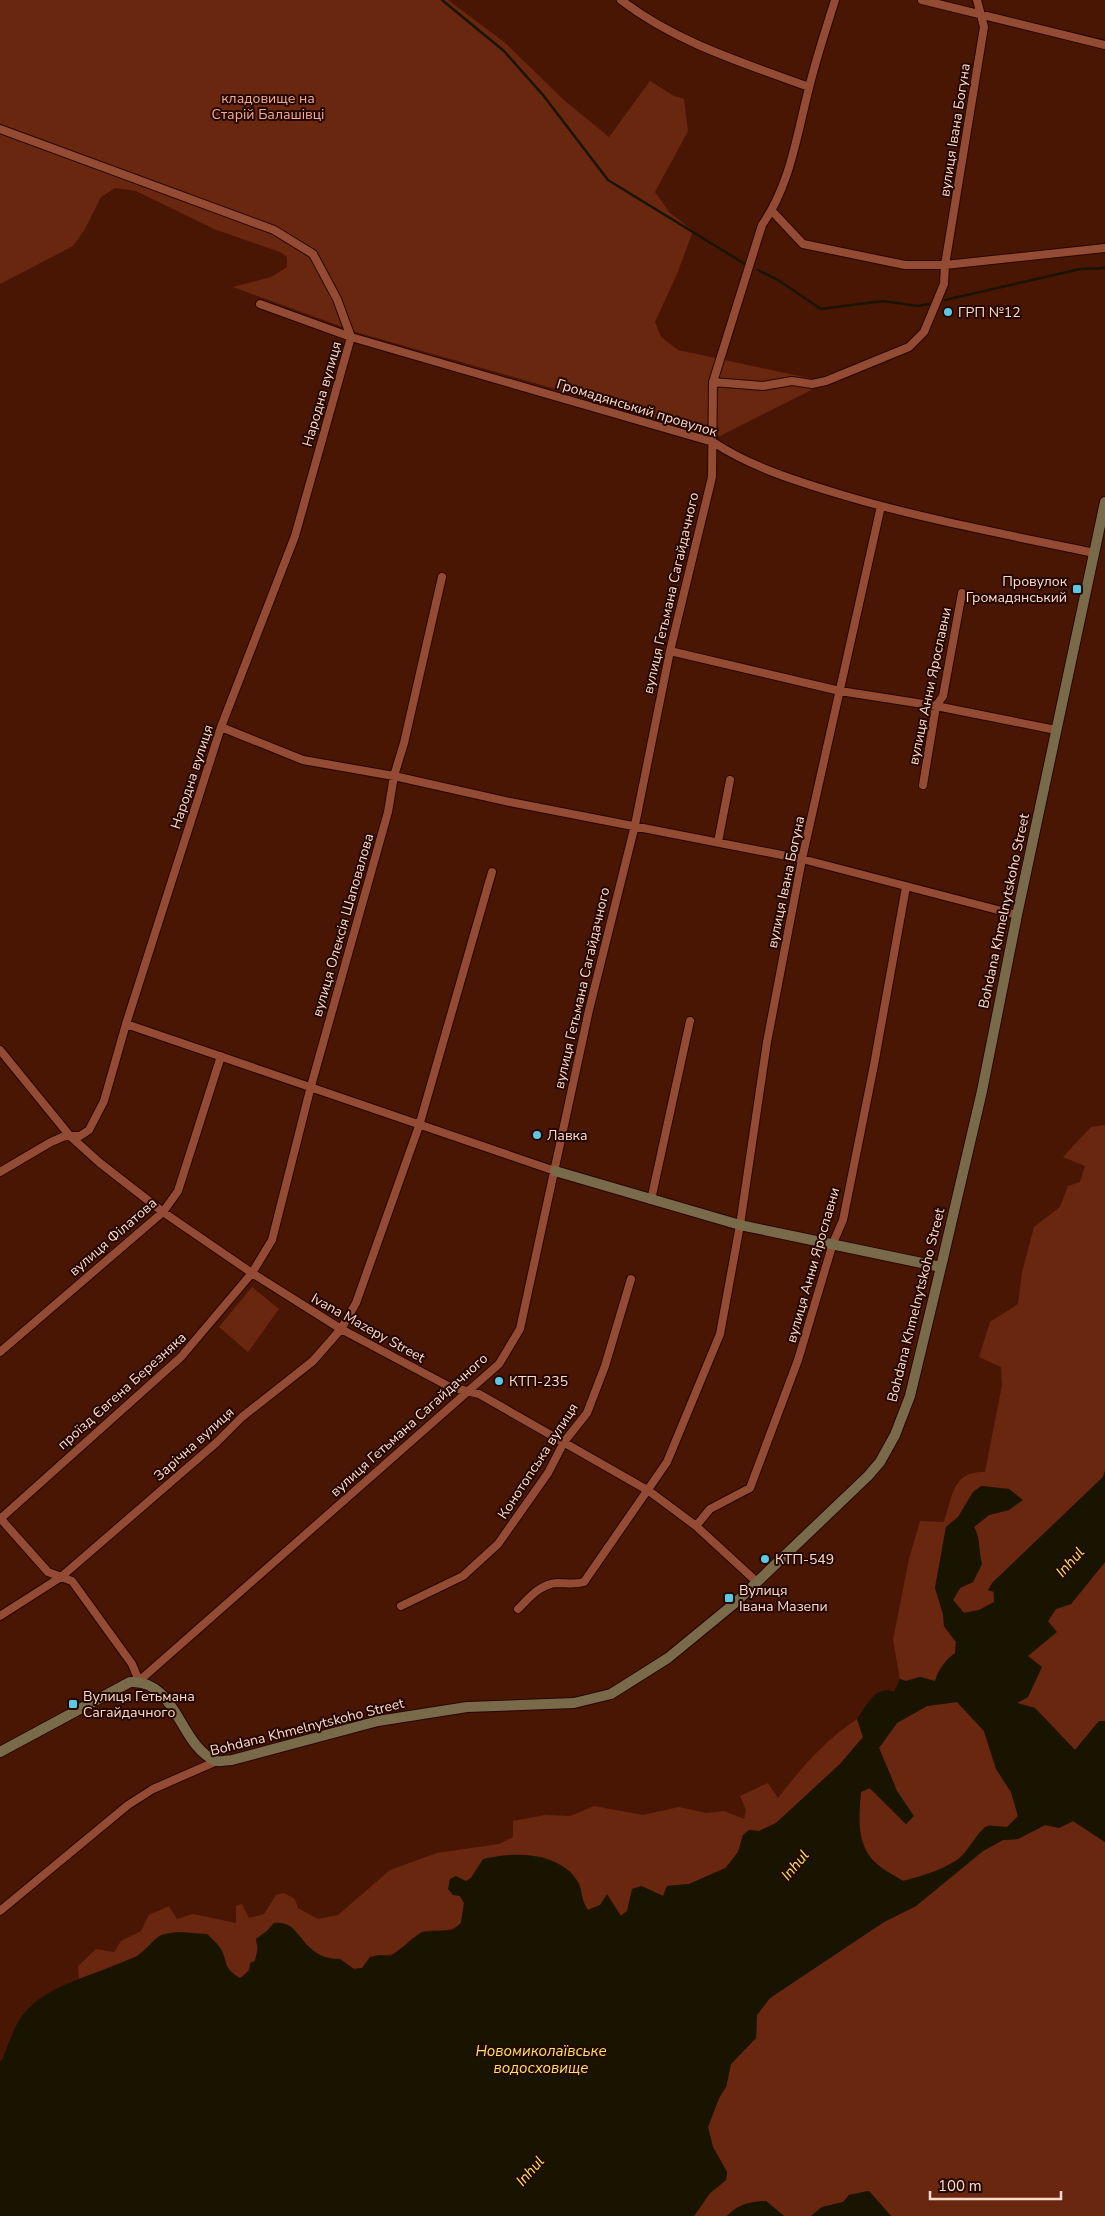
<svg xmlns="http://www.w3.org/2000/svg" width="1105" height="2216" viewBox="0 0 1105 2216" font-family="'Nunito Sans',sans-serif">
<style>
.green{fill:#69270f}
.water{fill:#191400;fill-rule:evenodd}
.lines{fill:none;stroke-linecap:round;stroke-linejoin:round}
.stream{stroke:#191400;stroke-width:2.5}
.street-casing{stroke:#270500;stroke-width:10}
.secondary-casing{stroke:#270500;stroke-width:12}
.street{stroke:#934b33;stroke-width:8}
.secondary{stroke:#796b4a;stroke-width:10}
.poi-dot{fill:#5bc8e6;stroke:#240801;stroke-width:2}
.labels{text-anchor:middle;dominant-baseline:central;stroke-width:4;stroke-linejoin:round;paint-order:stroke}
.park-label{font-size:14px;fill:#f3ad96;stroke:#240801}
.street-label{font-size:14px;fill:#fddbcf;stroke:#240801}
.poi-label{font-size:14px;fill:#fddbcf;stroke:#240801;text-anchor:start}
.water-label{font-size:15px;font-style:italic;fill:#f9e263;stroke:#240801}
</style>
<rect width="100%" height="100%" fill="#4a1604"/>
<!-- green -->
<path class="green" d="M0 0H448L504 42 565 101 609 137 650 81 674 96 684 99 688 131 655 192 670 213 693 231 677 274 655 322 661 337 678 350 827 382 720 436 359 333 233 287 271 277 287 267V257L280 252 214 229 136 191 115 188 101 197 85 229 73 246 0 284Z
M1105 1125V1471L1103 1477 992 1583 994 1602 979 1610 964 1613 953 1600 960 1588 973 1582 982 1564C978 1550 981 1540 974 1527L989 1515 1009 1510V1489L982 1486 973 1492 958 1517 946 1527 935 1588 943 1614 944 1626 956 1642 955 1653 938 1672 935 1681 920 1677 906 1681 900 1679 893 1640 909 1559 920 1521 944 1522C952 1497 953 1470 985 1472L1002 1385 1001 1367 979 1357 990 1322 1018 1304 1022 1272 1034 1227 1060 1207 1068 1186 1080 1182 1085 1166 1063 1157 1091 1127Z
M252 1287 279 1309 248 1352 219 1327Z
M1105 1562V1721H1099L1075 1750 1035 1708 1017 1703 1028 1697V1656L1048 1621 1056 1609 1071 1604Z
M957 1702 984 1731 996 1769 1011 1792 1018 1816 1007 1827C1001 1827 993 1825 988 1826 979 1828 968 1853 957 1860 940 1871 922 1876 903 1881 894 1875 881 1870 874 1862 856 1841 859 1817 861 1792L869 1788 906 1824 913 1816 897 1791 879 1748 897 1723 927 1706Z
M857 1719 863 1737 840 1764 776 1823 759 1831 749 1830 743 1835 738 1852 725 1868 689 1884 667 1886 663 1896 642 1886 627 1911 620 1916 600 1905 588 1910 582 1901 579 1884 570 1871 542 1857 517 1856 477 1868 471 1878 466 1881 460 1896 464 1903 461 1923C445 1937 434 1926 420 1933 402 1943 402 1957 379 1955L362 1968 354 1969 340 1959C315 1959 305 1944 291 1926L274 1923 267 1931 256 1939C260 1956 253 1967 240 1979L232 1973 225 1964 221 1950 207 1934 177 1932 149 1946 137 1956 79 1979 78 1966 96 1949 114 1952 121 1941 141 1931 149 1915 169 1906 177 1919 193 1914 236 1923V1906L242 1904 249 1918 264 1914 276 1895 284 1893 295 1899 298 1908 318 1919 338 1915 390 1870 437 1853 499 1844 513 1837V1821L545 1815 570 1816 594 1806 643 1815 679 1807 706 1813 724 1811 744 1819 746 1810 740 1796 768 1783 778 1798C803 1766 823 1742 857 1719Z
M1073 1821 1105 1842V2216H891L869 2191 863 2192 843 2202 822 2207 811 2216H784L766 2201C749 2202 739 2204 727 2216H694L710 2193 726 2180 727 2172 713 2147 708 2127 719 2098 726 2087 731 2064 756 2038 757 2015 770 1998 884 1922 916 1906 983 1851 1003 1840 1018 1839 1045 1825 1059 1828Z"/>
<!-- water -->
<path class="water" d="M1105 1471V1562L1071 1604 1056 1609 1048 1621 1057 1632 1028 1656 1042 1667 1028 1697 1017 1703 1035 1708 1075 1750 1099 1721H1105V1842L1073 1821 1059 1828 1045 1825 1018 1839 1003 1840 983 1851 916 1906 884 1922 770 1998 757 2015 756 2038 731 2064 726 2087 719 2098 708 2127 713 2147 727 2172 726 2180 710 2193 694 2216H0V2061L2 2060C10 2041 15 2020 31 2006 54 1983 105 1972 135 1957 146 1952 154 1936 165 1934 179 1930 193 1934 207 1934 212 1939 218 1944 221 1949 229 1964 222 1967 240 1978L249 1971 250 1963 255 1961 258 1948 256 1939 267 1931 274 1923C303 1919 300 1960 340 1959L354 1969 362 1968 370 1957 379 1955 391 1956 422 1932 453 1930 461 1923 464 1903 460 1896 453 1895 448 1889 450 1879 456 1876 466 1881 471 1878 483 1859C514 1851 560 1852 578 1882 583 1891 580 1898 588 1910L600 1905 607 1894 621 1916 627 1911 632 1889 641 1886 663 1896 667 1886 689 1884 726 1868 738 1852 743 1835 749 1830 759 1831 776 1823 840 1764 863 1737 857 1719C866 1706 876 1684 894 1692L900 1679 906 1681 920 1677 935 1681C939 1669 945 1660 955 1653L956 1642 944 1626 943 1614 935 1588 946 1527 958 1517 973 1492 981 1486 1009 1489 1023 1500 1009 1510 989 1515 974 1527C981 1540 978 1549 982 1564L973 1582 960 1588 953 1600 964 1613 979 1610 994 1602V1592L988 1590 992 1583 1103 1477ZM957 1702 984 1731 996 1769 1011 1792 1018 1816 1007 1827C1001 1827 993 1825 988 1826 979 1828 968 1853 957 1860 940 1871 922 1876 903 1881 894 1875 883 1870 876 1863 855 1845 859 1816 861 1792L870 1788 906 1824 914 1816 897 1791 879 1748 897 1723 927 1706Z
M863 2192 869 2191 891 2216H811L822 2207 843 2202 849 2195Z
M766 2201 784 2216H727C739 2204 749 2202 766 2201Z"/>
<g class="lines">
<!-- stream -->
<path class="stream" d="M442 0 504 51 543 95 608 180 745 264
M758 270 778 280 821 309 883 301 918 306 929 304
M945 300 1080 269 1105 268"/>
<!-- street casing -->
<g class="street-casing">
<path id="street" d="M621 0C677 43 744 63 809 87
M922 0 1105 45
M0 129 274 230 313 254 337 299 351 337 295 536 221 727 126 1024 104 1101 89 1130 80 1136H65L51 1142 0 1172
M772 211 803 244 905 265H945L1105 248
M260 304 351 337 713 442C751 467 796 481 839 494 922 519 1009 535 1094 553
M713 382 763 386 792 381 812 384 826 381 909 347 924 332 944 284 945 265 984 27 977 0
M670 651 840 691 936 706 1056 730
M221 727 303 760 394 776 510 802 802 859 1017 915
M923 785 936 706 943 696 962 593
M718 842 730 780
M126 1024 555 1171
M0 1050 70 1136 100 1163 163 1212 252 1273 341 1329 450 1387 479 1394 649 1491 696 1526 757 1582
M651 1200 690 1021
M0 1352 163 1212 178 1191 221 1056
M0 1518 48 1572 72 1581 132 1664 139 1681 499 1364 520 1329 589 1010 635 825 670 651 712 477 713 382 762 225C790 186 797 134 809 88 816 59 826 29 835 0
M0 1519 181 1357 252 1273 272 1240 311 1086 388 812 394 776 404 743 442 577
M696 1526 710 1509 750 1488 798 1360 833 1243 843 1220 874 1065 906 887
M401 1606 463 1576 498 1544 548 1473 564 1442 587 1413 605 1366 631 1279
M518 1609C529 1598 540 1584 557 1583 567 1583 574 1585 584 1582L667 1462 720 1334 740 1225 767 1042 802 859 881 506
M0 1616 61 1577 216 1443 242 1417 313 1361 341 1329 356 1303 419 1126 492 872
M0 1911 128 1805 153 1789 217 1761"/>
</g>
<!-- secondary casing -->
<g class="secondary-casing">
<path id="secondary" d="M555 1171 740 1225 941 1267
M0 1752 130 1682C177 1679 179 1746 216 1761 220 1762 227 1760 232 1760L378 1721 467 1707 574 1703 611 1694 668 1658 735 1603 868 1476 880 1462 895 1435 910 1396 941 1267 982 1091 1017 915 1105 502"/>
</g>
<!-- street -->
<use href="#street" class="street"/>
<!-- secondary -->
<use href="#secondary" class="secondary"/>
</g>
<!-- markers -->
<g class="poi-dot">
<circle cx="948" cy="312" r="5"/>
<rect x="1072" y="584" width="10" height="10" rx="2.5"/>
<circle cx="537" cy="1135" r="5"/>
<circle cx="499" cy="1381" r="5"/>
<circle cx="765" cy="1559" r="5"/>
<rect x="724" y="1593" width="10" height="10" rx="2.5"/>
<rect x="68" y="1699" width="10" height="10" rx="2.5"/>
</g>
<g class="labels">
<!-- park labels -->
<g class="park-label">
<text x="268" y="98">кладовище на<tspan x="268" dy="16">Старій Балашівці</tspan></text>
</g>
<!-- street labels -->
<g class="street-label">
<text transform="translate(955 130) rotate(-81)">вулиця Івана Богуна</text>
<text transform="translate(322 394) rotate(-74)">Народна вулиця</text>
<text transform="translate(637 408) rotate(17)">Громадянський провулок</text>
<text transform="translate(671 593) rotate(-77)">вулиця Гетьмана Сагайдачного</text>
<text transform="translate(930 686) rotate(-78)">вулиця Анни Ярославни</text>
<text transform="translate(192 777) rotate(-72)">Народна вулиця</text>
<text transform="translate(786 882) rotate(-78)">вулиця Івана Богуна</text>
<text transform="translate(1004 911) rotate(-78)">Bohdana Khmelnytskoho Street</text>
<text transform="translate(343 925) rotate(-74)">вулиця Олексія Шаповалова</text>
<text transform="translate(582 988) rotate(-77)">вулиця Гетьмана Сагайдачного</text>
<text transform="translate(113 1237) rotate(-41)">вулиця Філатова</text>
<text transform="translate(813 1265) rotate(-74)">вулиця Анни Ярославни</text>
<text transform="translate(916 1305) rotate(-76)">Bohdana Khmelnytskoho Street</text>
<text transform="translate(368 1328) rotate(29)">Ivana Mazepy Street</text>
<text transform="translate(122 1391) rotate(-42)">проїзд Євгена Березняка</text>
<text transform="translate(409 1425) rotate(-42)">вулиця Гетьмана Сагайдачного</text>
<text transform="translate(194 1444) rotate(-42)">Зарічна вулиця</text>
<text transform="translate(538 1461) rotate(-57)">Конотопська вулиця</text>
<text transform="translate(307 1727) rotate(-14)">Bohdana Khmelnytskoho Street</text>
</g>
<!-- poi labels -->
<g class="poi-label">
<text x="958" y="312">ГРП №12</text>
<text x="1067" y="581" text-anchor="end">Провулок<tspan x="1067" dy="16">Громадянський</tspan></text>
<text x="547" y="1135">Лавка</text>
<text x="509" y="1381">КТП-235</text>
<text x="775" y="1559">КТП-549</text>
<text x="739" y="1590">Вулиця<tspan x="739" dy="16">Івана Мазепи</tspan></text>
<text x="83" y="1696">Вулиця Гетьмана<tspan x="83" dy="16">Сагайдачного</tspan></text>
</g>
<!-- water labels -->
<g class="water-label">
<text transform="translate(1070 1562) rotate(-48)">Inhul</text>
<text transform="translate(795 1865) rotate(-50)">Inhul</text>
<text x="541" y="2051">Новомиколаївське<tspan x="541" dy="17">водосховище</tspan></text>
<text transform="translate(530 2171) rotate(-49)">Inhul</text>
</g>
</g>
<!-- scale -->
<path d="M930 2191v8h131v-8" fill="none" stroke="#fddbcf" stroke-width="2.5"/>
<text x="938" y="2191" font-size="15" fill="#fddbcf" stroke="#240801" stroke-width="4" paint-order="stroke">100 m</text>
</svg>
